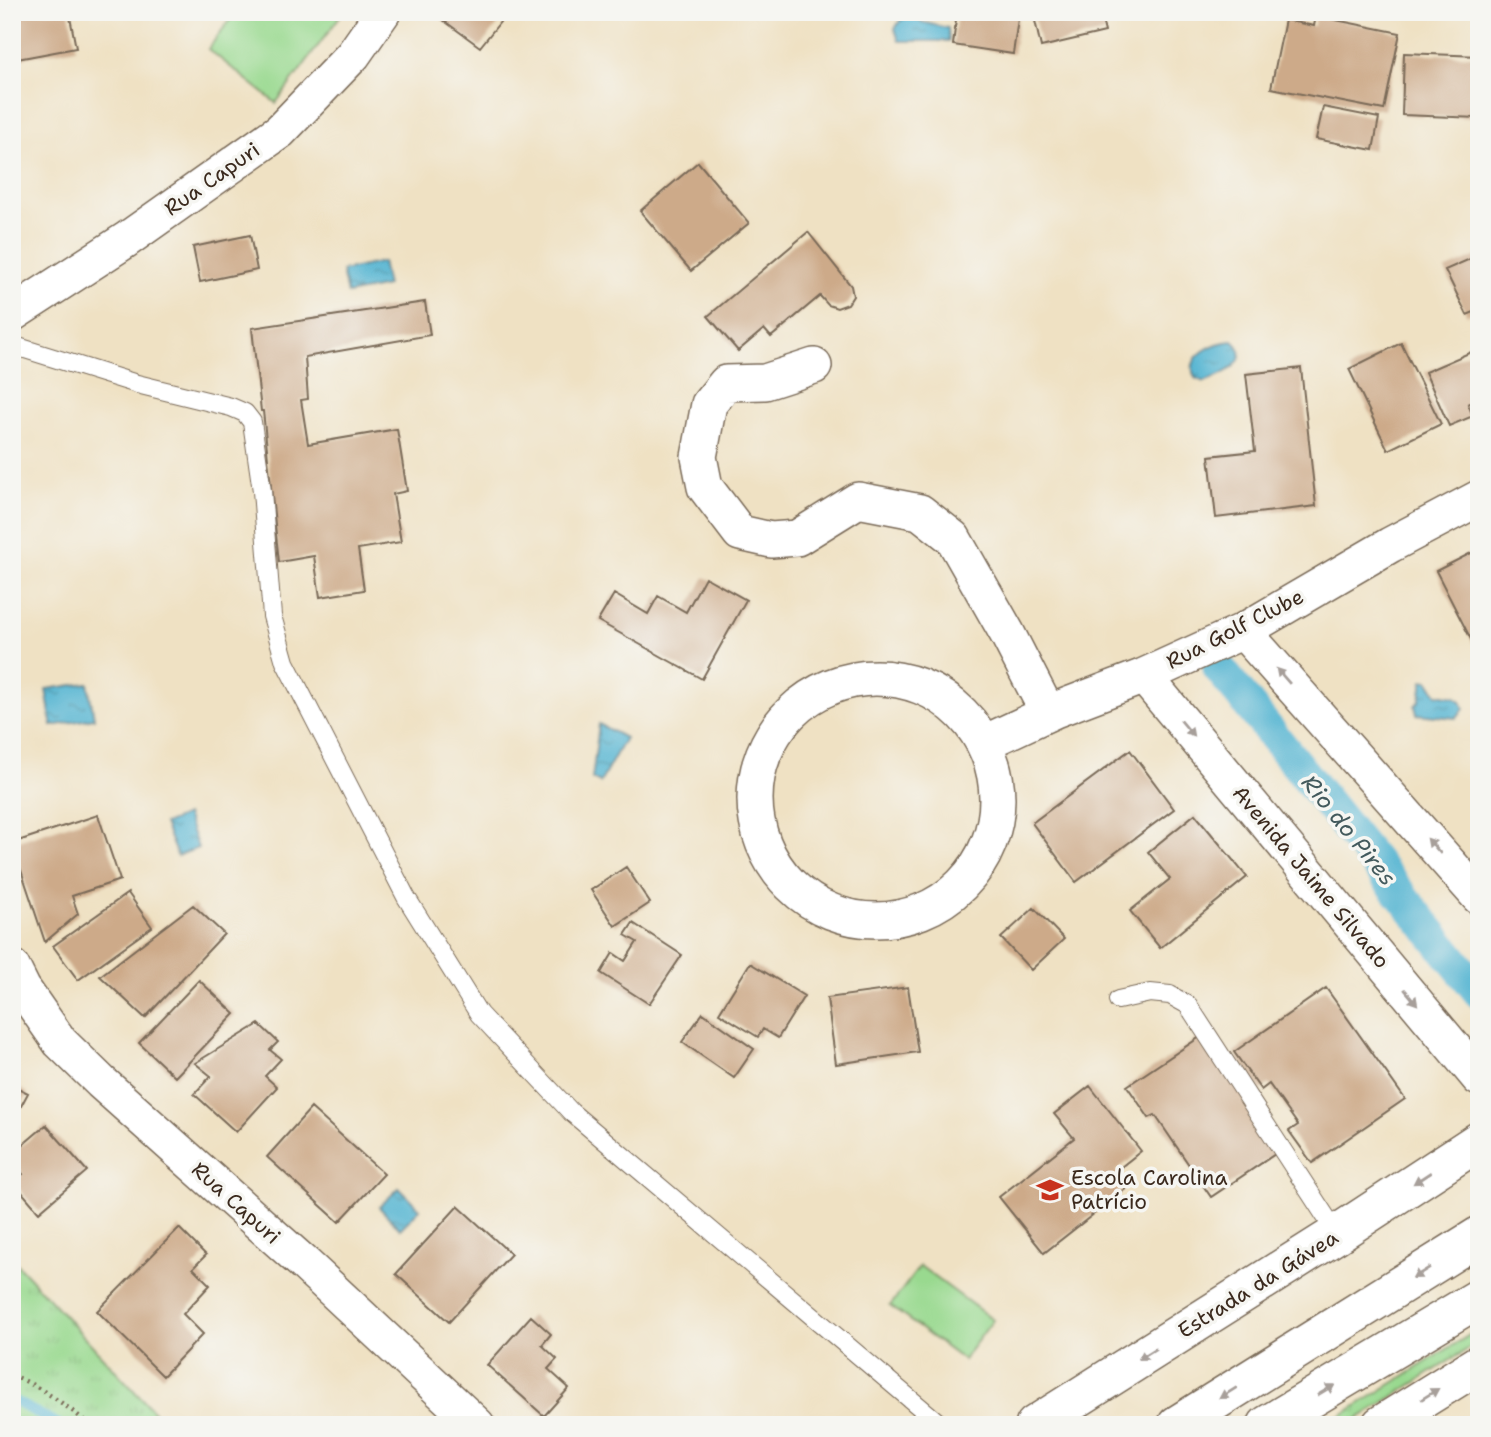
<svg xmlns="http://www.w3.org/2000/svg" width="1491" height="1437" viewBox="0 0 1491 1437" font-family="'Shantell Sans',sans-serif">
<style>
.grass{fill:url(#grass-tufts);stroke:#6a8256;stroke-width:2}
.pitch{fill:#99d98f;stroke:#6a8256;stroke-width:2}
.water{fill:url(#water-ripples);stroke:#476f78;stroke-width:2}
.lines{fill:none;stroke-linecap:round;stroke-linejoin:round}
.stream{stroke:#53b4d1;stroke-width:10}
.canal{stroke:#53b4d1;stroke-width:33}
.building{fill:#cdaa89}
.service-casing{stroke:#7a6a58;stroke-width:20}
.minor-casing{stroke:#7a6a58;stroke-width:38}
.primary-casing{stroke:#7a6a58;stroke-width:41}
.trunk-casing{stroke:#7a6a58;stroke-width:41}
.path{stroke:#7a6a58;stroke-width:4.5;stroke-dasharray:2 5;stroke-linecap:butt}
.service{stroke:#fff;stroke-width:18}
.minor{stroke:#fff;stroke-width:35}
.primary{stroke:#fff;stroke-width:38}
.trunk{stroke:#fff;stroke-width:38}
.oneway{fill:#a79f9a}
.labels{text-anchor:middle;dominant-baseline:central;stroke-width:7;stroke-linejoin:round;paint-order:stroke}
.street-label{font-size:21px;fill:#3b2a1e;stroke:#f6f6f2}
.poi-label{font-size:21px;fill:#3b2a1e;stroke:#f6f6f2;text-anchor:start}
.water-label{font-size:23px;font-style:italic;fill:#435a5d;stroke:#f6f6f2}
</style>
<defs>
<pattern id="grass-tufts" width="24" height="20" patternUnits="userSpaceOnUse" patternTransform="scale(1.75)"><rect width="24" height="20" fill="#99d98f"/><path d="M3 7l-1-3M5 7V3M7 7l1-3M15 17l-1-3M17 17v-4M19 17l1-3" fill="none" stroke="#85ba7b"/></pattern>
<pattern id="water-ripples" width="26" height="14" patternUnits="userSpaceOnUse" patternTransform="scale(1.75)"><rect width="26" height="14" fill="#53b4d1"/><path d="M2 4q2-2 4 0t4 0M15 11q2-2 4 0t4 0" fill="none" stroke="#4693a9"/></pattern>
</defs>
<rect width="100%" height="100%" fill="#f6f6f2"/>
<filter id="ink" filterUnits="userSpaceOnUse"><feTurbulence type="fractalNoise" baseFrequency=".0143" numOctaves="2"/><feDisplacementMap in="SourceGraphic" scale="14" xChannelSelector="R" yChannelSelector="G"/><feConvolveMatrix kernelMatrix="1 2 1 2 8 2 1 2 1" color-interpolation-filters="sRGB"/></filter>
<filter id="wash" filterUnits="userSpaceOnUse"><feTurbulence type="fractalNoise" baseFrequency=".00686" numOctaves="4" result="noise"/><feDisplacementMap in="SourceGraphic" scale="28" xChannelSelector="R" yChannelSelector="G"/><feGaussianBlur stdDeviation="1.57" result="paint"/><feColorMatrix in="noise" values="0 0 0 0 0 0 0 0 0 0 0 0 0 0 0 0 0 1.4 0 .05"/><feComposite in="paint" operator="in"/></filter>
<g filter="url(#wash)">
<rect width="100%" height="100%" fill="#efe1c3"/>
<!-- grass -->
<path class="grass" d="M12 1259 166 1425H12Z
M1479 1329V1342L1348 1425H1326Z"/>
<!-- pitch -->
<path class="pitch" d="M236 12H343L276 103 208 49Z
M920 1266 993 1320 963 1360 890 1306Z"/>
<!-- water -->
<path class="water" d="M912 15 922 22 948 28 949 41H899L895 29 902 17Z
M382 262 387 286 347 294 342 271Z
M1233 341C1256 361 1220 376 1204 382L1195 378C1184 355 1215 342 1233 341Z
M1428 680 1437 694 1455 697 1461 701 1464 709 1456 718 1417 714 1415 706 1420 700 1423 681Z
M88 683 94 718 52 726 46 689Z
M599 724 625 738 600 783 592 779Z
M186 815 198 848 177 856 164 824Z
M399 1188 420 1209 400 1229 379 1207Z"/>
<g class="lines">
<!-- stream -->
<path class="stream" d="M12 1400 60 1425"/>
<!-- canal -->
<path class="canal" d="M1219 668 1479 992"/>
</g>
<g id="blocks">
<!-- building -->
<path class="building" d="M12 12H69L76 48 12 60Z
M432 12H508L480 47Z
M957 12H1019L1013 54 953 45Z
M1033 12H1100L1105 32 1041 47Z
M1316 16 1400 33 1384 110 1271 88 1285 20 1314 26Z
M1404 53 1479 56V118L1402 115Z
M1323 107 1379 118 1373 150 1316 139Z
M698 162 749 223 691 271 640 211Z
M808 232 851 286 853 296 848 304 837 308 828 305 820 296 771 337 764 329 738 351 708 316Z
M250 235 257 270 200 282 193 247Z
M1479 255V310L1467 315 1445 270Z
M425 302 430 335 305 357 308 399 301 400 308 444 397 429 407 491 393 494 401 542 358 549 364 590 320 597 314 556 279 562 263 411H261L252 328Z
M1401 343 1441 424 1388 450 1349 369Z
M1478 349 1479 399 1468 404 1473 416 1449 426 1425 372Z
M1301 368 1316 506 1216 518 1209 456 1255 451 1246 374Z
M1479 549V655L1436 571Z
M705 577 746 600 702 679 598 621 614 594 648 614 658 596 686 612Z
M1130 750 1174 809 1076 882 1032 823Z
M1195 814 1247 877 1160 948 1130 911 1170 879 1148 852Z
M98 815 120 880 72 896 78 914 45 942 12 843Z
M626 867 650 903 615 926 591 890Z
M128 893 152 927 78 980 53 946Z
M193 905 224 934 145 1018 100 976Z
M1034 908 1064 939 1031 970 1001 938Z
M633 923 682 955 649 1004 601 973 613 953 625 961 637 942 625 935Z
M750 963 804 996 778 1038 763 1029 758 1037 719 1013Z
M199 980 235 1014 175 1077 139 1043Z
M908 987 918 1052 836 1064 827 998Z
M1326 988 1405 1099 1312 1163 1289 1131 1298 1125 1269 1084 1261 1090 1234 1052Z
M703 1013 754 1049 734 1078 682 1042Z
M259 1024 278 1042 270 1050 281 1059 265 1076 277 1087 236 1132 194 1094 211 1076 195 1063Z
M1203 1035 1281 1150 1211 1197 1155 1115 1149 1118 1127 1086Z
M12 1085 28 1093 12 1123Z
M1090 1086 1141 1151 1116 1171 1128 1187 1044 1253 999 1197 1074 1138 1054 1114Z
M311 1108 384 1174 339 1222 267 1157Z
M46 1125 87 1171 39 1212 13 1182 23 1174 12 1161V1154Z
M458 1206 511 1254 449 1322 396 1274Z
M179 1228 206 1255 193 1268 210 1285 183 1314 203 1334 163 1376 97 1311Z
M531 1316 551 1334 542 1345 557 1359 548 1369 569 1388 544 1416 487 1365Z"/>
</g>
</g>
<g filter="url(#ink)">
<use href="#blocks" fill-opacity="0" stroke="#7a6a58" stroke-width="2"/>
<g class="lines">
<!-- service casing -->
<g class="service-casing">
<path id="service" d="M12 345 137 384 231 407 245 413 252 422 262 491 272 616 285 662 406 897 479 1014 571 1112 941 1425
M1118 1000 1150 993 1170 995 1188 1005 1337 1234"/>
</g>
<!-- minor casing -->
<g class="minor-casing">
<path id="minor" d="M12 314 126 240 280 131 353 55 383 12
M814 366 765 382 726 383 709 404 699 457 705 487 740 533 771 540 797 538 858 500 920 512 953 538 1007 633 1048 713
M1243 631 1479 897
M1144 676 1479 1078
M755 799a121 121 0 1 1 242 0a121 121 0 1 1-242 0Z
M984 743 1055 710 1144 676 1243 631 1390 545 1479 498
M12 967 23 989 60 1042 101 1082 306 1265 477 1425"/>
</g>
<!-- primary casing -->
<g class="primary-casing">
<path id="primary" d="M1035 1425 1337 1234 1479 1141
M1381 1425 1479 1364"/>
</g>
<!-- trunk casing -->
<g class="trunk-casing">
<path id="trunk" d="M1177 1425 1479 1236
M1267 1425 1479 1298"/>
</g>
<!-- path -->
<path class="path" d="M12 1375C41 1387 66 1405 90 1425"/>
<!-- service -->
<use href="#service" class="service"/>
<!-- minor -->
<use href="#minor" class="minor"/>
<!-- primary -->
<use href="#primary" class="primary"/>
<!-- trunk -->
<use href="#trunk" class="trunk"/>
</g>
<!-- one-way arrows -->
<defs><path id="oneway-solid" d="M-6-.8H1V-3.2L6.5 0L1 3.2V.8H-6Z" transform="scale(1.75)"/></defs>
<g class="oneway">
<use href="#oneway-solid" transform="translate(1283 676) rotate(-131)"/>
<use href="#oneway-solid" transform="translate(1187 728) rotate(50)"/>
<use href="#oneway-solid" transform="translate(1434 846) rotate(-131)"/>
<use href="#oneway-solid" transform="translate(1411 997) rotate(50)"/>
<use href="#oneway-solid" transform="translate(1422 1178) rotate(147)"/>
<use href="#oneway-solid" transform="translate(1421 1273) rotate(148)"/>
<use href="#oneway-solid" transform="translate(1147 1354) rotate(148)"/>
<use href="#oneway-solid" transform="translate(1326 1390) rotate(-31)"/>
<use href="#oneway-solid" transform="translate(1228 1393) rotate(148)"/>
<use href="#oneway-solid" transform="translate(1430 1394) rotate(-32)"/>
</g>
</g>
<!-- icons -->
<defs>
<g id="school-bare" transform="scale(2.1)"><path d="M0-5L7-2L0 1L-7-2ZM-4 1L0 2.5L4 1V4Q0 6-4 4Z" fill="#c8321e" stroke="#f6f6f2" stroke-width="2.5" paint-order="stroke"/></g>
</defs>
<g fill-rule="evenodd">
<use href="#school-bare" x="1050" y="1190"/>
</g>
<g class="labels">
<!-- street labels -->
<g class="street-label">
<text transform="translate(212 179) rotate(-35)">Rua Capuri</text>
<text transform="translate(1235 629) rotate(-27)">Rua Golf Clube</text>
<text transform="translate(1311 877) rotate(50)">Avenida Jaime Silvado</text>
<text transform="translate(236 1203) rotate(42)">Rua Capuri</text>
<text transform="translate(1258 1284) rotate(-32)">Estrada da Gávea</text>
</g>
<!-- poi labels -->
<g class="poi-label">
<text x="1071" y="1178">Escola Carolina<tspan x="1071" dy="24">Patrício</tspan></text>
</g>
<!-- water labels -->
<g class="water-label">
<text transform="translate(1349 830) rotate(51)">Rio do Pires</text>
</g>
</g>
<!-- margin -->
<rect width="1491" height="1437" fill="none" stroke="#f6f6f2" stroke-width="42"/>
</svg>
